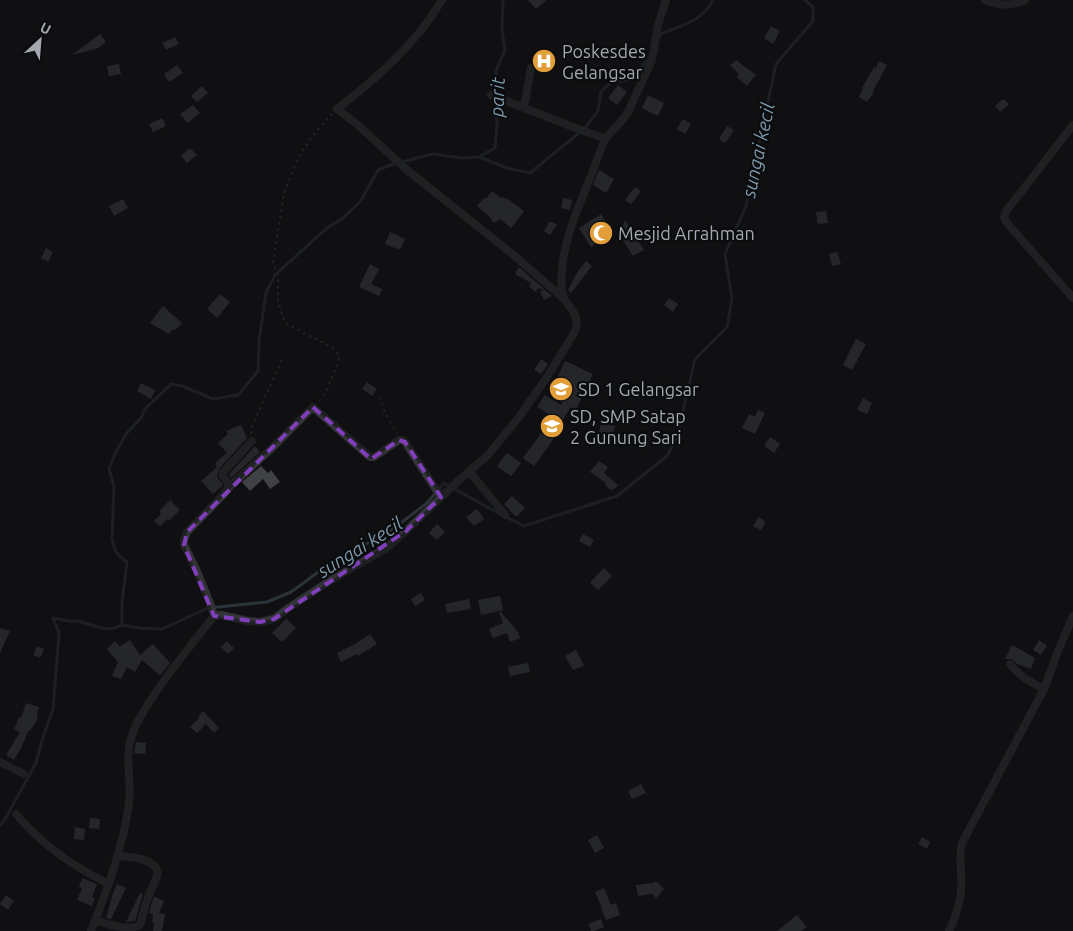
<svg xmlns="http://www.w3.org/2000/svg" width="1073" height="931" viewBox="0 0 1073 931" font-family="Ubuntu,sans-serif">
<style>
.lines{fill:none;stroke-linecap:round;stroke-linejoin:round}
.stream{stroke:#2b3339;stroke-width:3}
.building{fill:#3f4145}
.path{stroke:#383a3d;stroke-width:2;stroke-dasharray:2.5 4;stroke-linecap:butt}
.minor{stroke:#323336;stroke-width:8}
.marked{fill:none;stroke:#813fbd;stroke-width:4;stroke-dasharray:10 6;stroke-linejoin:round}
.labels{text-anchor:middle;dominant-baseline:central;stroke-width:4.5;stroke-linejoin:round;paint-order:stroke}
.poi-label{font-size:18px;fill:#a3a8b1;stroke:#0b0c0d;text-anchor:start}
.water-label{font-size:19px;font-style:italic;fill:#7c97aa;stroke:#0b0c0d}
</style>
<rect width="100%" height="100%" fill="#101012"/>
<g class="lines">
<!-- stream -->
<path class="stream" d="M659 38 660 34C679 27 705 20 713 0
M479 157 495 148 497 126 496 71 505 50 502 31 503 0
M506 517 524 526 617 496 667 456 677 437 695 359 727 327 732 298 725 254 746 206 776 64 813 21V7L805 0
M122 625 140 628 162 629 208 608 267 602 291 592 332 562 389 532 427 503 444 483 500 514
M0 825 4 821 36 763 43 737 53 709 59 633 53 618 69 621H78L105 629 114 628 122 625V602L127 562 119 556 115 550 112 539 114 486 109 469 116 452 126 434 141 418 145 409 171 384 182 386 213 399 238 395 258 371 259 341 266 293 275 275 327 228 343 218 360 202 378 170 390 165 432 154 463 158 479 157 507 168 530 173 584 129 598 111 601 92 611 82 630 80 650 57"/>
</g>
<!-- building -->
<path class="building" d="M528 0H547L536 9Z
M771 26 780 31 773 44 764 38Z
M100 34 106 42 98 48 72 55Z
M175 37 179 44 166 50 162 43Z
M736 60 756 75 747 86 737 77 739 74 730 65Z
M879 61 887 65 873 91 874 92 867 102 859 97 863 89 862 88 874 67 876 68Z
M119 64 121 74 109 76 107 66Z
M177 65 183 73 169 82 164 74Z
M618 85 627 92 617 105 608 98Z
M202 86 208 93 197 102 191 96Z
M648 95 664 103 658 116 642 108Z
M1003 99 1009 104 1000 112 995 106Z
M193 105 200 113 188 123 180 114Z
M162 118 166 126 153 132 149 124Z
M683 119 691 124 685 134 677 129Z
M727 126 734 130 725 143 719 139Z
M190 148 197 155 187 163 181 156Z
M599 170 614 179 606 193 593 185Z
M635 187 641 191 631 204 625 200Z
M492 191 500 197 508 199 524 211 511 228 500 219 494 223 488 215 477 206 484 198 486 199Z
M563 198 572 200 570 210 561 208Z
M123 199 128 208 114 216 109 206Z
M826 211 828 223 818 224 816 212Z
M601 214 613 233 591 247 579 228Z
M625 220 644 250 633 256 619 234Z
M549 222H552L557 225 550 235 544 231Z
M390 232 405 239 400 250 385 244Z
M46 248 53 252 48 262 41 258Z
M837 252 841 264 832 266 829 254Z
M586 261 592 266 571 293 568 290 578 271Z
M370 264 379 269 371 284 382 289 379 296 359 287Z
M519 267 552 296 544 300 540 292 543 290 539 288 535 292 529 286 531 283 515 274Z
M220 294 230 302 217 318 207 309Z
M669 298 678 304 673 312 664 305Z
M163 306 182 323 175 330 173 329 169 334 150 323Z
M856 339 866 344 852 370 843 365Z
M541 359 548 364 541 374 534 370Z
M565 361 593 374 576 410 571 407 558 427 561 429 534 466 523 458 553 417 537 407 545 395 561 405 572 383 558 376Z
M367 382 377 389 372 396 362 389Z
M141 383 155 390 151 399 137 391Z
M863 398 872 403 867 414 857 410Z
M758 410 765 413 755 434 742 428 749 414 755 417Z
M601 423 615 426 612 441 598 437Z
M241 425 247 438 219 469 217 477 223 485 213 494 201 481 217 467 215 463 227 453 218 443 228 434 226 431Z
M770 437 780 444 774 453 764 446Z
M255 446 260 452 231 478 229 474Z
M507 453 521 463 511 476 497 466Z
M599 461 608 467 604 473 618 485 615 489 614 488 612 491 605 485 606 483 590 472Z
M261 466 268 473 271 470 280 482 270 489 263 479 250 491 242 482Z
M512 496 525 508 516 517 504 504Z
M170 500 180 510 169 521 167 519 160 526 154 521 161 514 159 511Z
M477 509 484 519 474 526 466 517Z
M759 517 766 522 761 530 753 526Z
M437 524 445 532 437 540 429 533Z
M583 534 594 540 590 547 579 541Z
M604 568 612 576 598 590 590 583 598 574Z
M421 593 425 600 415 606 411 599Z
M500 596 503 610 481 615 478 600Z
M469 599 471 609 447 613 445 604Z
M500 611 518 632 520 638 510 642 507 633 493 638 489 629 503 623 499 612Z
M286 619 296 628 282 642 272 633Z
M0 628 10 631 0 653Z
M370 634 377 644 358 656 357 654 341 662 337 653 355 644Z
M130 640 140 655 153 644 170 663 160 675 142 660 135 672 127 667 121 679 112 676 118 662 107 649 115 641 120 646Z
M1039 640 1047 646 1041 655 1033 650Z
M227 641 234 648 228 654 221 647Z
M1012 645 1035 658 1031 669 1017 664 1012 659H1005Z
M37 646 44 649 40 658 33 655Z
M576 650 584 666 573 670 565 656Z
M528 663 530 672 510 676 508 667Z
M26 703 39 707 37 715 38 718 30 731 29 730 21 748 14 760 6 755 20 732 14 730 19 717 21 718Z
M203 711 219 728 214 733 206 724 197 733 190 727 199 718 198 717Z
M136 742 146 743 145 754 134 753Z
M641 784 646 793 632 799 628 791Z
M90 818 100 819 99 829 89 828Z
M75 827 85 829 84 840 74 839Z
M597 835 604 848 595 853 588 840Z
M922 837 930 842 927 849 918 844Z
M82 878 97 884 92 897 95 898 92 906 77 900 82 888 79 887Z
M656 881 664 889 656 898 652 894 638 896 636 885 653 883Z
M117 884 126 888 111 919 106 918 112 896Z
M604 888 611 905 616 903 620 915 606 920 601 909 602 908 595 892Z
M140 893 143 894 135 921 126 922Z
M6 895 14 901 8 910 0 904Z
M154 896 164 901 159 913 165 914 162 931H153L154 923H152L153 914 149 913Z
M797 915 807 927 801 931H777Z
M601 919 604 927 594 931H591L588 924Z"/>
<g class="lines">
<!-- path -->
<path class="path" d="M380 397 385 413 397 433
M319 401 326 392 339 361 338 354 333 348 287 324 284 320 278 302V275L273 262 284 193 299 156 314 134 332 114
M251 434 253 424 283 357"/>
<!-- minor -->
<path class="minor" d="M442 0C417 43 376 79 337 109L358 125 407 170 516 257 564 299
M985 0C999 6 1012 6 1025 0
M491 95 573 127 606 139
M524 108 531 68
M1073 125 1007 210 1004 217 1007 223 1073 298
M469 471 505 515
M230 486 223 476V472L252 441
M214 616 210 603 196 569 184 545V540L187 532 224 494 230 486 271 449 313 407 370 457H374L399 440H403L405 442 441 497
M1010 664C1019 676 1031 682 1044 689
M0 762 24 774
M16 814C41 844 74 867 109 884
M95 920C107 925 131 931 140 925 143 913 146 901 151 890 153 885 156 881 157 876 160 858 130 857 119 856
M91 931C107 890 123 848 129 803 132 780 124 758 132 735 137 719 147 706 156 692 174 666 194 641 214 616L221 615 248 621 260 622 274 619 287 609 331 580 387 548 406 531 458 481 487 456 519 417 547 377 573 335C579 326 577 316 570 307 568 304 565 301 564 298 561 290 561 279 562 271 564 238 579 206 591 176 596 164 599 151 605 140 611 131 621 123 627 114L652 60 658 25 666 0
M949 931C958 913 963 894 961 874 961 863 959 854 962 843L1044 689 1058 651 1073 616"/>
</g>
<!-- marked area -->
<path d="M0 0H1073V931H0ZM313 407 371 459 399 440 405 442 441 497 406 531 274 619 260 622 214 616 184 545 187 532Z" fill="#101012" fill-opacity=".55" fill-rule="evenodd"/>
<path class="marked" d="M313 407 371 459 399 440 405 442 441 497 406 531 274 619 260 622 214 616 184 545 187 532Z"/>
<!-- icons -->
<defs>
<g id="hospital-disc" transform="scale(1.25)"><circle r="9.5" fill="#e19e39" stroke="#0b0c0d"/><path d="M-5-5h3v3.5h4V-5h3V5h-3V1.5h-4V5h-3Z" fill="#fff"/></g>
<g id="mosque-disc" transform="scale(1.25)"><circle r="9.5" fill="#e19e39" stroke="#0b0c0d"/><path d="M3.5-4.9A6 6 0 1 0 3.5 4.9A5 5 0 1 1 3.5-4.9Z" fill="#fff"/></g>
<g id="school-disc" transform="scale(1.25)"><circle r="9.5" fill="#e19e39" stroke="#0b0c0d"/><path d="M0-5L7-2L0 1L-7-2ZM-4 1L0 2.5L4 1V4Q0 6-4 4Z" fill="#fff"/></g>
</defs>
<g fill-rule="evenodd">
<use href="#hospital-disc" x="544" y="61"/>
<use href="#mosque-disc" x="601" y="233"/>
<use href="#school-disc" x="561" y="389"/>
<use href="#school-disc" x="552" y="426"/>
</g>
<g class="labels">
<!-- poi labels -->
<g class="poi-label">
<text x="562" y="51">Poskesdes<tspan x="562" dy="21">Gelangsar</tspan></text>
<text x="618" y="233">Mesjid Arrahman</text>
<text x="578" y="389">SD 1 Gelangsar</text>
<text x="570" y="416">SD, SMP Satap<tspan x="570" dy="21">2 Gunung Sari</tspan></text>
</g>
<!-- water labels -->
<g class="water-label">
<text transform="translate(497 97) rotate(-88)">parit</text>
<text transform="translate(758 150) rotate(-78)">sungai kecil</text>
<text transform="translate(360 547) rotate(-32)">sungai kecil</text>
</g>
</g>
<!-- north arrow -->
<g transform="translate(40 40) rotate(26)" stroke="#0b0c0d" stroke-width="4" paint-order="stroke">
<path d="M0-4L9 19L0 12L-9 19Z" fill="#a3a8b1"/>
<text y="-8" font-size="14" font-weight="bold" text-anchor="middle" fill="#a3a8b1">U</text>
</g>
</svg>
